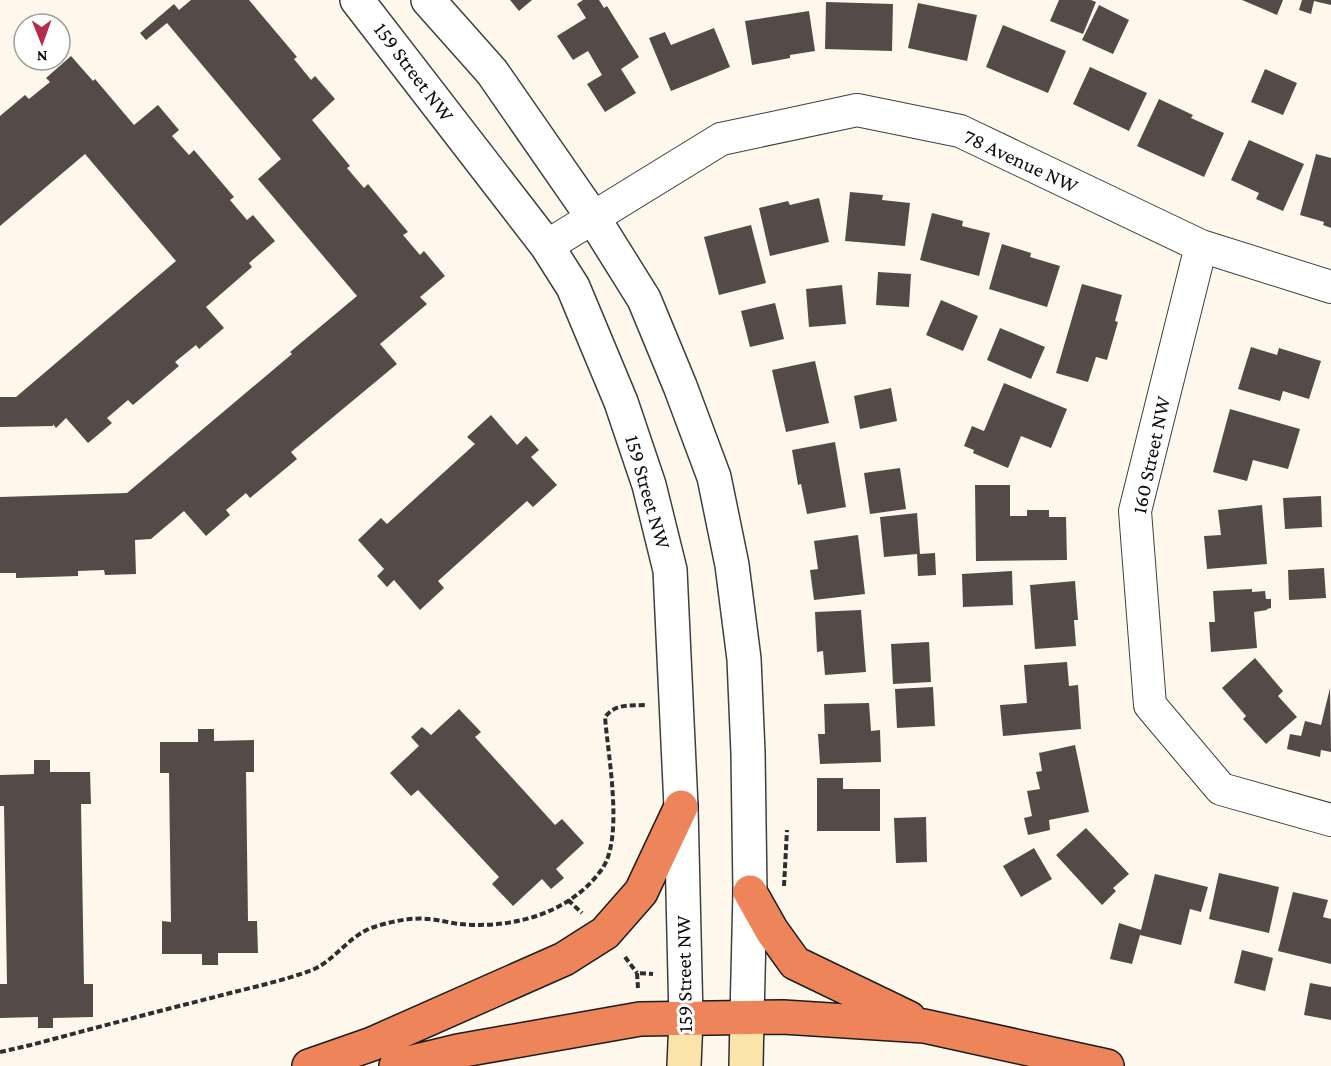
<svg xmlns="http://www.w3.org/2000/svg" width="1331" height="1066" viewBox="0 0 1331 1066" font-family="'Crimson Pro',serif">
<style>
.building{fill:#544b49}
.lines{fill:none;stroke-linecap:round;stroke-linejoin:round}
.minor-casing{stroke:#3f3f3f;stroke-width:34}
.tertiary-casing{stroke:#3f3f3f;stroke-width:36}
.secondary-casing{stroke:#2e2e2e;stroke-width:36}
.motorway-casing{stroke:#1d1d1d;stroke-width:36}
.path{stroke:#2e2e2e;stroke-width:4;stroke-dasharray:6 3;stroke-linecap:butt}
.minor{stroke:#fff;stroke-width:32}
.tertiary{stroke:#fff;stroke-width:33}
.secondary{stroke:#fbe4aa;stroke-width:33}
.motorway{stroke:#ee845a;stroke-width:33}
.labels{text-anchor:middle;dominant-baseline:central;stroke-width:6;stroke-linejoin:round;paint-order:stroke}
.street-label{font-size:21px;fill:#0c0c0c;stroke:#fff}
</style>
<rect width="100%" height="100%" fill="#fef7ec"/>
<!-- building -->
<path class="building" d="M191 0H249L297 57 294 59 311 80 315 76 335 99 312 120 350 166 347 168 364 188 368 184 408 232 403 235 420 255 424 251 445 276 420 297 427 304 380 344 397 364 291 452 297 459 250 498 246 493 226 510 230 515 206 536 184 511 151 539 135 540 136 574 105 575 104 570 78 571V576L16 578V573H0V497L127 493 292 354 290 352 357 296 258 179 281 159 167 23 146 40 140 33 174 4 179 10Z
M510 0H532L519 11Z
M583 0H599L604 8 607 6 639 57 621 69 636 93 605 112 587 84 602 75 588 51 573 60 557 36 586 18 577 4Z
M1059 0H1091L1096 2 1083 34 1050 21Z
M1242 0H1283L1277 15Z
M1302 0H1331V5L1314 1 1311 14 1299 10Z
M826 2 893 4 892 51 825 49Z
M918 3 977 15 967 61 908 48Z
M1099 5 1129 20 1113 54 1082 40Z
M809 11 815 51 790 55V58L752 65 745 21Z
M1003 25 1066 51 1048 93 986 67Z
M714 28 730 67 671 91 649 38 665 32 671 45Z
M71 56 93 81 95 79 134 125 158 105 179 130 172 136 189 155 194 150 234 197 230 200 247 220 253 215 275 241 249 263 252 267 206 307 224 328 199 349 196 345 175 362 179 366 133 405 128 400 107 418 112 423 88 443 66 418 56 428 53 424V426L0 427V397H16L176 261 85 154 0 226V116L25 95 29 99 50 82 46 78Z
M1090 67 1147 93 1129 131 1073 104Z
M1265 69 1297 83 1283 115 1251 102Z
M1159 99 1193 115 1191 118 1224 133 1204 177 1137 146Z
M1249 140 1304 164 1283 211 1256 199 1259 193 1231 180Z
M1316 154 1331 158V228L1323 225 1324 222 1300 215Z
M850 192 883 195 882 200 910 203 905 246 845 241Z
M819 198 829 242 770 256 759 208 788 201 790 205Z
M932 213 963 221 962 226 990 233 979 276 920 260Z
M751 225 766 283 719 295 704 237Z
M1002 244 1031 253 1030 257 1060 266 1047 307 989 289Z
M878 272 911 274 909 307 876 305Z
M1082 284 1122 295 1115 321 1118 322 1107 360 1096 357 1088 382 1056 373Z
M842 285 846 324 809 327 806 289Z
M941 300 978 316 963 351 926 335Z
M775 303 784 339 750 347 741 311Z
M1000 328 1045 347 1031 379 987 360Z
M1251 347 1277 355 1279 348 1321 361 1309 399 1283 391 1280 401 1238 389Z
M815 361 829 423 786 432 772 370Z
M1004 383 1067 409 1051 448 1021 436 1008 468 973 453 974 450 964 446 972 426 984 431Z
M891 388 897 421 860 429 854 396Z
M1230 409 1300 429 1288 469 1253 460 1247 481 1213 472Z
M491 415 517 445 526 436 539 450 531 457 557 485 533 507 527 501 438 581 444 588 420 610 394 580 387 587 377 576 384 569 358 540 381 518 387 524 475 444 467 437Z
M835 442 846 507 807 514 801 484 798 485 792 450Z
M900 468 906 509 870 514 864 473Z
M975 485H1010V516H1027V510H1049V517H1066L1067 560 976 561Z
M1321 496 1322 527 1285 529 1283 498Z
M1262 505 1267 564 1207 569 1204 536 1221 535 1218 510Z
M917 513 920 554 935 553 936 575 918 576 917 554 884 557 880 517Z
M858 535 865 594 814 600 810 570 818 569 814 541Z
M1324 568 1326 598 1289 600 1288 570Z
M1012 571 1013 605 963 607 962 574Z
M1075 581 1078 620H1074L1076 646 1035 649 1030 585Z
M1252 589V592L1265 591 1266 599H1271V608L1267 609V610L1254 612 1257 648 1211 652 1209 622H1215L1213 591Z
M861 610 866 672 825 675 823 651 817 652 815 612Z
M929 642 931 682 893 684 891 644Z
M1255 658 1283 691 1278 696 1297 717 1266 744 1243 719 1246 716 1222 688Z
M1067 662 1069 686 1078 685 1081 729 1003 736 1000 705 1027 703 1024 665Z
M933 687 935 726 897 728 895 689Z
M1330 688 1331 752 1321 750 1320 757 1287 749 1290 734 1301 736 1305 721 1321 725Z
M869 703 871 731 880 730 881 762 820 764 818 734H825L824 704Z
M459 709 481 732 475 737 555 825 562 819 584 843 556 869 564 878 551 889 542 879 513 906 492 884 499 877 418 790 411 796 390 773 419 746 411 737 422 727 431 735Z
M198 729H214V741L254 740V772H246L248 921H257L258 953H218V965H202V954H162V921L171 922 169 773H160V742H198Z
M1075 745 1089 812 1049 820 1050 830 1028 835 1024 818 1032 816 1027 791 1040 789 1036 772 1042 771 1039 753Z
M34 760H50V772H90L91 804H81L84 984H93V1017L53 1018V1028H38V1017L0 1018V984H7L4 806H0V775L34 774Z
M817 778H843V789H880V831H817Z
M926 817 927 862 896 863 894 818Z
M1086 828 1129 874 1113 888 1116 891 1102 905 1056 855Z
M1034 848 1052 879 1021 897 1003 866Z
M1219 873 1279 887 1269 933 1209 919Z
M1155 874 1208 887 1201 912 1190 909 1181 945 1140 935 1132 964 1110 959 1119 923 1141 930Z
M1293 892 1328 900 1323 917 1331 919V964L1278 951Z
M1242 950 1273 958 1265 991 1234 983Z
M1310 983 1331 987V1020L1304 1015Z"/>
<g class="lines">
<!-- minor casing -->
<g class="minor-casing">
<path id="minor" d="M547 246 721 139 857 110 960 131 1201 246 1331 287
M1201 246 1135 511 1150 705 1221 789 1331 820"/>
</g>
<!-- tertiary casing -->
<g class="tertiary-casing">
<path id="tertiary" d="M357 0 547 246 573 287 621 402 649 485 670 570 681 807 686 1019
M428 0 492 72 594 219 644 299 680 386 714 477 732 565 744 659 748 753 750 892 747 1017"/>
</g>
<!-- secondary casing -->
<g class="secondary-casing">
<path id="secondary" d="M684 1066 686 1019
M746 1066 747 1017"/>
</g>
<!-- motorway casing -->
<g class="motorway-casing">
<path id="motorway" d="M750 892 772 931 795 963 909 1018
M309 1066 372 1044 564 959 605 933 641 892 681 807
M396 1066 458 1051 640 1019 783 1017 924 1026 1107 1066"/>
</g>
<!-- path -->
<path class="path" d="M784 886 787 830
M568 900 582 913
M625 957 637 973
M638 988 637 973 653 974
M0 1052 31 1045C91 1029 151 1013 211 998 244 989 280 982 312 970 334 961 348 937 371 928 388 922 411 917 429 919 440 920 450 923 460 924 512 929 570 914 602 869 624 838 608 756 605 717 616 703 629 706 646 705"/>
<!-- minor -->
<use href="#minor" class="minor"/>
<!-- tertiary -->
<use href="#tertiary" class="tertiary"/>
<!-- secondary -->
<use href="#secondary" class="secondary"/>
<!-- motorway -->
<use href="#motorway" class="motorway"/>
</g>
<g class="labels">
<!-- street labels -->
<g class="street-label">
<text transform="translate(414 72) rotate(53)">159 Street NW</text>
<text transform="translate(1021 161) rotate(25)">78 Avenue NW</text>
<text transform="translate(1151 455) rotate(-78)">160 Street NW</text>
<text transform="translate(648 492) rotate(74)">159 Street NW</text>
<text transform="translate(684 974) rotate(-91)">159 Street NW</text>
</g>
</g>
<!-- north arrow -->
<g transform="translate(42 42) rotate(179)"><circle r="28" fill="#ffffff" stroke="#9e9e9e" stroke-width="1.5"/>
<path d="M0-4.5L10 22L0 15L-10 22Z" fill="#b52b4a"/>
<text y="-9" font-size="16" font-weight="bold" text-anchor="middle" fill="#0c0c0c">N</text>
</g>
</svg>
